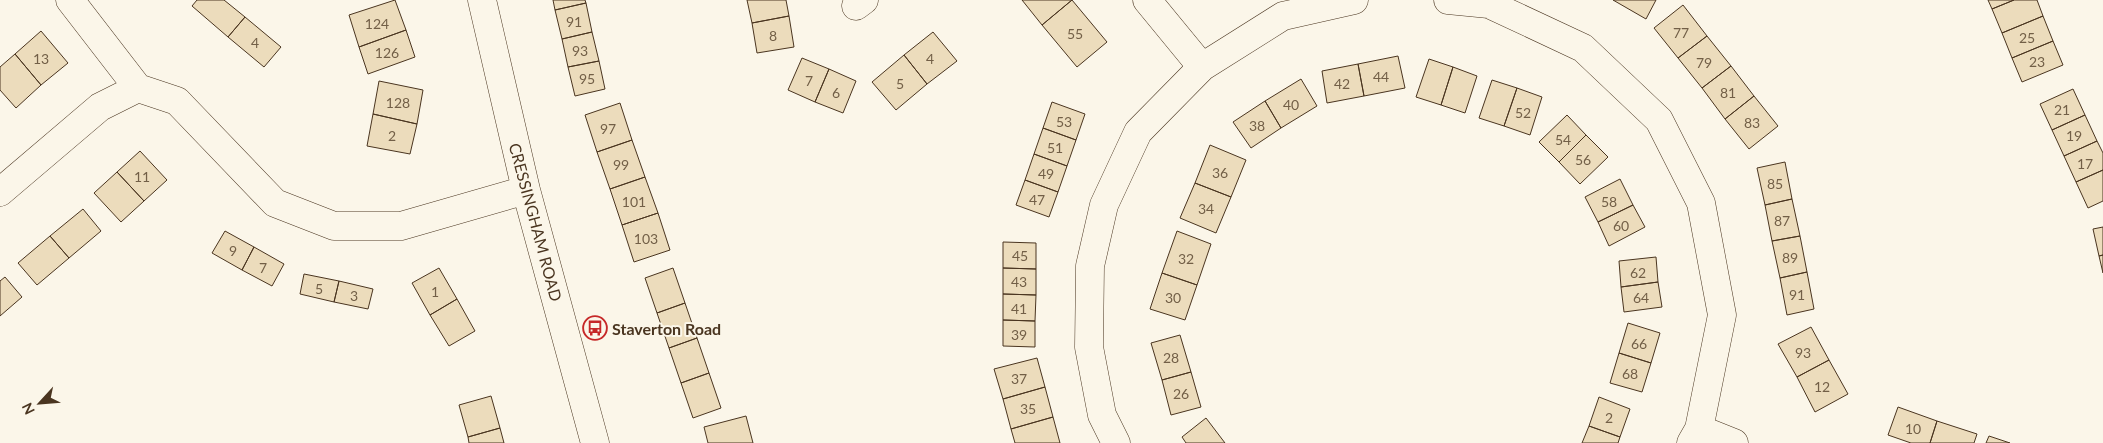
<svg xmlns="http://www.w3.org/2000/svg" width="2103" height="443" viewBox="0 0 2103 443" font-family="Lato,sans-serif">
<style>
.building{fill:#ecdcbc;stroke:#4a3520}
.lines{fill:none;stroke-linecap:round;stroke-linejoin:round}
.minor-casing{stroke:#4a3520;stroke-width:29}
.minor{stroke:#fbf6e9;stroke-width:28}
.labels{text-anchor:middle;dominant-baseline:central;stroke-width:4;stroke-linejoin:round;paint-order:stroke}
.number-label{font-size:14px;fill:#725f47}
.street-label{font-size:16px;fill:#4a3520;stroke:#fbf6e9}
.poi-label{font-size:16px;font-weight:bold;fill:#4a3520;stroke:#fbf6e9;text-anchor:start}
</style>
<rect width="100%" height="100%" fill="#fbf6e9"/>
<!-- building -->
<path class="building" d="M197 0H224L245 17 228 37 192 6Z
M395 0 406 30 359 47 349 15Z
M553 0H585L586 3 555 10Z
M747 0H786L789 16 752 23Z
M1022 0H1072L1042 25Z
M1072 0 1107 42 1077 67 1042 25Z
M1613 0H1656L1646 19Z
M1988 0H2014L1992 9Z
M2014 0H2037L2043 16 2002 33 1992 9Z
M586 3 592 32 562 39 555 10Z
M1683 5 1707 36 1678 58 1654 28Z
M789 16 794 47 757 53 752 23Z
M2043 16 2053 41 2012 58 2002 33Z
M245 17 281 47 264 67 228 37Z
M406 30 415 57 368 74 359 47Z
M41 31 68 63 41 85 15 54Z
M592 32 599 61 568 67 562 39Z
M933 32 957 61 927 84 904 55Z
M1707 36 1731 66 1702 88 1678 58Z
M2053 41 2063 65 2022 82 2012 58Z
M15 54 41 85 16 108 0 90V67Z
M904 55 927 84 896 110 872 82Z
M1398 56 1405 88 1364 96 1358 64Z
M802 58 829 69 815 102 788 90Z
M1429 59 1453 67 1441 105 1416 97Z
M599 61 605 89 575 96 568 67Z
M1358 64 1364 96 1327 103 1322 71Z
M1731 66 1754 96 1725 119 1702 88Z
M1453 67 1477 76 1465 113 1441 105Z
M829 69 856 81 843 113 815 102Z
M1301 79 1317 106 1281 128 1265 101Z
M1492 80 1517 88 1504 126 1479 118Z
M379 81 423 90 417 124 373 114Z
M1517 88 1542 97 1530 135 1504 126Z
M2073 89 2085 115 2052 130 2040 104Z
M1754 96 1778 126 1749 149 1725 119Z
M1265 101 1281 128 1251 148 1233 122Z
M1052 102 1085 114 1076 140 1043 128Z
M620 103 632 140 597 152 585 115Z
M373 114 417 124 410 154 367 146Z
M1567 115 1586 135 1559 162 1539 142Z
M2085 115 2097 141 2064 156 2052 130Z
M1043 128 1076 140 1067 166 1034 154Z
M1586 135 1608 157 1580 184 1559 162Z
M632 140 645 177 610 189 597 152Z
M2097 141 2103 153V170L2076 182 2064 156Z
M1210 145 1246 160 1231 197 1195 183Z
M140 151 167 180 144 201 117 172Z
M1034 154 1067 166 1058 192 1025 180Z
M1785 162 1792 199 1765 205 1757 168Z
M2103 170V201L2088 208 2076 182Z
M117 172 144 201 121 222 94 193Z
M645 177 658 213 622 225 610 189Z
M1620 179 1633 205 1598 222 1585 197Z
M1025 180 1058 192 1049 217 1016 205Z
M1195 183 1231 197 1216 233 1180 218Z
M1792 199 1800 236 1772 241 1765 205Z
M1633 205 1645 227 1609 246 1598 222Z
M83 209 101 231 69 258 50 236Z
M658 213 670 250 634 262 622 225Z
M2103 227V255L2099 256 2093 229Z
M225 231 254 247 242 270 212 253Z
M1177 231 1211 244 1197 285 1162 273Z
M50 236 69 258 37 285 18 263Z
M1800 236 1807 272 1780 278 1772 241Z
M1003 242 1036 243V269L1003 268Z
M254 247 284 264 272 286 242 270Z
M2103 255V273L2099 256Z
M1656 257 1658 282 1621 287 1619 261Z
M439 268 457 299 430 315 412 283Z
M673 268 685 303 657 313 645 278Z
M1003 268 1036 269V295L1003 294Z
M1807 272 1814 309 1787 315 1780 278Z
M1162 273 1197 285 1185 320 1150 309Z
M304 274 339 281 334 302 300 294Z
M5 277 22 297 0 316V281Z
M339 281 373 289 368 309 334 302Z
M1658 282 1662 307 1624 312 1621 287Z
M1003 294 1036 295 1035 321 1003 320Z
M457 299 475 331 449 346 430 315Z
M685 303 697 338 669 348 657 313Z
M1003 320 1035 321V347L1003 346Z
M1628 323 1660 333 1651 363 1619 353Z
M1811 327 1829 360 1797 377 1778 344Z
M1180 335 1191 372 1162 380 1151 343Z
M697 338 709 373 681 383 669 348Z
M1619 353 1651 363 1642 392 1610 383Z
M1037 358 1045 387 1003 399 994 369Z
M1829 360 1848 394 1815 412 1797 377Z
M1191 372 1201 407 1171 415 1162 380Z
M709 373 721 408 693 418 681 383Z
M1045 387 1053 417 1011 429 1003 399Z
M491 396 500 428 468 437 459 405Z
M1599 397 1630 409 1620 437 1589 426Z
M1898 407 1937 421 1930 443H1911L1888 435Z
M746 416 753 443H708L704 427Z
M1053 417 1060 443H1015L1011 429Z
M1206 418 1225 443H1186L1182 437Z
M1937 421 1977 434 1974 443H1930Z
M1589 426 1620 437 1618 443H1582Z
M500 428 504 443H469L468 437Z
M1989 436 2010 443H1986Z"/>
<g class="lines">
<!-- minor casing -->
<g class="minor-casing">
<path id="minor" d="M70 0 138 88 177 101 275 203 334 226H401L526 190
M482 0 526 190 595 443
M1147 0 1202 67
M1448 0 1489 4 1583 48 1659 120 1701 203 1722 315 1699 429 1691 443
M856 6 864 0
M0 192 100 107 138 88
M1699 429 1734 443
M1116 443 1102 415 1089 347 1090 266 1104 205 1138 132 1202 67 1283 16 1354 0"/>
</g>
<!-- minor -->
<use href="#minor" class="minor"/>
</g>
<!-- icons -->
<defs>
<g id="bus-ring" transform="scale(1.25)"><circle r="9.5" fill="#fbf6e9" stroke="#c62828" stroke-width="1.5"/><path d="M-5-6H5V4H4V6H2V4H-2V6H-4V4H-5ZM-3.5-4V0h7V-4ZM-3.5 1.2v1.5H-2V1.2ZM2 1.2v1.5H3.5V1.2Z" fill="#c62828"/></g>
</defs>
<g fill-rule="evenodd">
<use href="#bus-ring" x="595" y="328"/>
</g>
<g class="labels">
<!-- number labels -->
<g class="number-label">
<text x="574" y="21">91</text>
<text x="377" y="23">124</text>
<text x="1681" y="32">77</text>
<text x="1075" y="33">55</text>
<text x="773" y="35">8</text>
<text x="2027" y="37">25</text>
<text x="255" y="42">4</text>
<text x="580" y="50">93</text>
<text x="387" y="52">126</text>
<text x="41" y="58">13</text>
<text x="930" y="58">4</text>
<text x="2037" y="61">23</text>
<text x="1704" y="62">79</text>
<text x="1381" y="76">44</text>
<text x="587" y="78">95</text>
<text x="809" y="80">7</text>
<text x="900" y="83">5</text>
<text x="1342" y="83">42</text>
<text x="836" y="92">6</text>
<text x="1728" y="92">81</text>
<text x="398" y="102">128</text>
<text x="1291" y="104">40</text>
<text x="2062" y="109">21</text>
<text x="1523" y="112">52</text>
<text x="1064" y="121">53</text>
<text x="1752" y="122">83</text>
<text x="1257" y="125">38</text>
<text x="608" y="128">97</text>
<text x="392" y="135">2</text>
<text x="2074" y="135">19</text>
<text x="1563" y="139">54</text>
<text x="1055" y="147">51</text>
<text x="1583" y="159">56</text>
<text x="2085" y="163">17</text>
<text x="621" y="164">99</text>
<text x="1220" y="172">36</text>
<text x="1046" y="173">49</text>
<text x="142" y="176">11</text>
<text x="1775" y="183">85</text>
<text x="1037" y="199">47</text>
<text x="634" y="201">101</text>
<text x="1609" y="201">58</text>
<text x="1206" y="208">34</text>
<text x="1782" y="220">87</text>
<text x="1621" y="225">60</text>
<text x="646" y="238">103</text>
<text x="233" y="250">9</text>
<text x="1020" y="255">45</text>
<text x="1790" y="257">89</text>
<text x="1186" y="258">32</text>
<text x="263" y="267">7</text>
<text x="1638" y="272">62</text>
<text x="1019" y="281">43</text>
<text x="319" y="288">5</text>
<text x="435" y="291">1</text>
<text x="1797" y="294">91</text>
<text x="354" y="295">3</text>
<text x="1173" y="297">30</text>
<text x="1641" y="297">64</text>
<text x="1019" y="308">41</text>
<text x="1019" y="334">39</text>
<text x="1639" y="343">66</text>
<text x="1803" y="352">93</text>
<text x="1171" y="357">28</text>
<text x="1630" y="373">68</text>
<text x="1019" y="378">37</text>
<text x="1822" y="386">12</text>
<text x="1181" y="393">26</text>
<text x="1028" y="408">35</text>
<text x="1609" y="417">2</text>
<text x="1913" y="428">10</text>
</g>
<!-- street labels -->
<g class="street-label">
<text transform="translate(536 222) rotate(75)">CRESSINGHAM ROAD</text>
</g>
<!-- poi labels -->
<g class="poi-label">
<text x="612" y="328">Staverton Road</text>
</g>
</g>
<!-- north arrow -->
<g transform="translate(40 403) rotate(244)" stroke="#fbf6e9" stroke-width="4" paint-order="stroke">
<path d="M0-4L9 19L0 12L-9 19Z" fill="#4a3520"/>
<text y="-8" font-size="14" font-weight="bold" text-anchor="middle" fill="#4a3520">N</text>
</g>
</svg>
